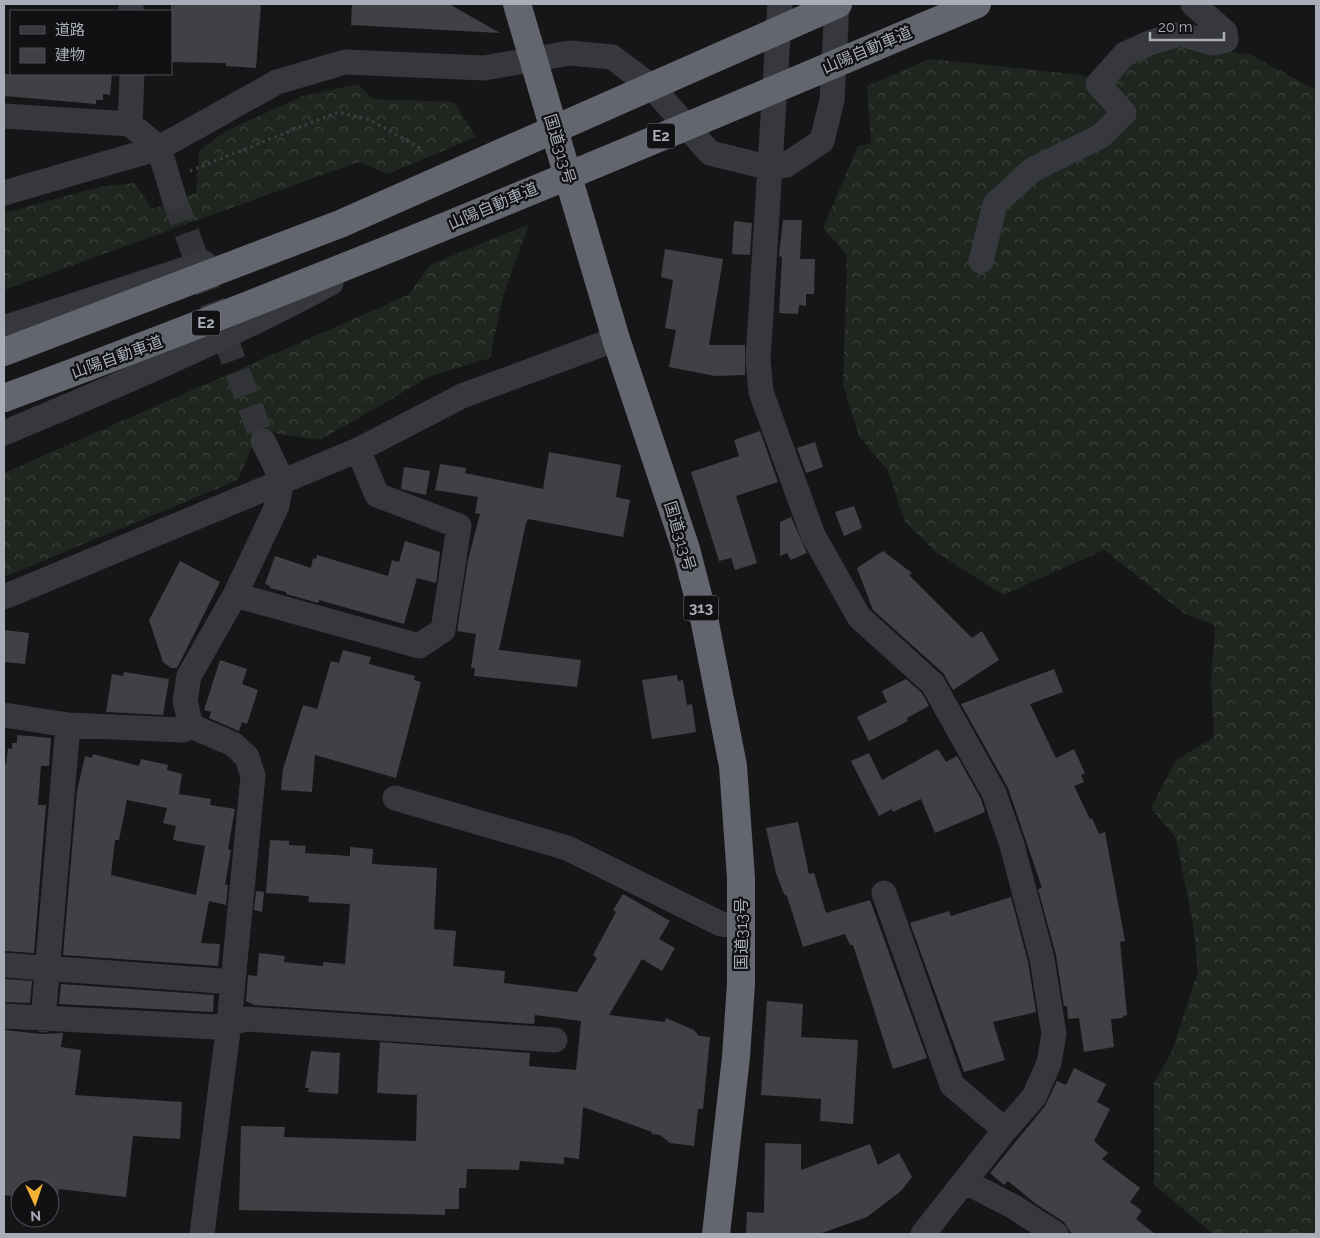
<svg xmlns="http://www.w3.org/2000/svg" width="1320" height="1238" viewBox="0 0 1320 1238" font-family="Raleway,'Noto Sans JP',sans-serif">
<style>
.forest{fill:url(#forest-crowns)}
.building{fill:#404145;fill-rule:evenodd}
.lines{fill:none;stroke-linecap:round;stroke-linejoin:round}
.minor-tunnel{stroke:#333438;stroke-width:25;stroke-dasharray:25 12;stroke-linecap:butt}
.path{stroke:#3d3f44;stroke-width:3;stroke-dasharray:2.5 4;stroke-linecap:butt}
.minor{stroke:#37383d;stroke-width:25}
.highway{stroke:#63666e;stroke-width:28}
.labels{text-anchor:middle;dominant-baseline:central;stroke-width:4.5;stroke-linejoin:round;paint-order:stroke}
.shield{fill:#111113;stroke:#7b7e86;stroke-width:1}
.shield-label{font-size:15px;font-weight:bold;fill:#a8adb8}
.street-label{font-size:16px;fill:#a8adb8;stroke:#111113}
</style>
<defs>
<pattern id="forest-crowns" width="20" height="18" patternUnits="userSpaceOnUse" patternTransform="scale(1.25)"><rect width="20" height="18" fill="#1e261f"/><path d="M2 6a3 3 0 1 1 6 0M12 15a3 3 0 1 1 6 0" fill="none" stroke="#3c433d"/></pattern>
</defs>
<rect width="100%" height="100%" fill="#161618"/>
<!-- forest -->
<path class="forest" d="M1156 45 1196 46 1251 55 1316 90V1234H1213L1154 1185V1082L1171 1054 1198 971 1193 923 1176 838 1151 808 1176 760 1214 737 1211 681 1215 625 1185 614 1104 550 1003 595 936 552 905 522 888 471 859 436 843 385 847 255 823 228 858 146 871 143 867 86 930 59 1082 75 1103 85Z
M358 84 373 99 454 102 476 137 388 174 358 162 4 290V213L99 187 135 183 152 209 196 193 199 151 224 132 303 96Z
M529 224 503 296 490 358 431 376 320 440 273 433 252 447 238 480 4 577V473L408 295 430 265Z"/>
<!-- building -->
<path class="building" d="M171 4H261L256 68 226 66V63L171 62Z
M352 4H449L500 33 351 25Z
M4 74H112L110 95 103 94V100H96V104L4 96Z
M783 220H802L800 259H815L814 294H806V306L799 305 798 314 779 313 782 257 779 256Z
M734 221 752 223 750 255 732 254Z
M665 249 723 259 709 345H745V375L715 376 669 367 676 330 665 328 673 280 661 277Z
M760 431 778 482 736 496 757 563 735 570 731 558 719 561 691 472 739 456 734 440Z
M815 442 823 467 806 473 797 448Z
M549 452 621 465 616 497 630 500 623 537 528 519 526 523 499 650 581 660 577 687 474 676 475 668H471L476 634 457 631 468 560 480 514 475 513 478 497 435 490 440 464 466 468 465 473 543 489Z
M404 467 430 471 426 495 401 489Z
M854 506 862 528 844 536 835 512Z
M791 517 807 553 791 560 787 553 780 556V522Z
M405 541 440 552 436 583 417 578 404 624 319 600 318 603 286 594V592L270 588V586L265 584 275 556 311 568 313 558 316 559 317 555 388 576 392 560 399 562Z
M883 551 912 573 909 575 972 638 982 631 999 660 953 690 943 673 873 610 857 568Z
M180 561 220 582 177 668H171L163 662 149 620Z
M4 630 29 633 25 664 4 662Z
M343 650 371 657 369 664 415 676 414 680 421 682 396 778 315 755 312 792 281 790 283 769 303 705 317 709 331 661 339 663Z
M220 660 247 669 242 684 258 690 247 724 242 722 239 731 209 718 211 712 204 710Z
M1054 669 1063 692 1030 704 1056 758 1074 749 1085 773 1081 775 1084 782 1074 786 1090 819 1092 818 1099 834 1105 832 1125 941 1120 942 1127 1015 1123 1016V1018L1111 1019 1114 1047 1084 1052 1079 1018 1068 1019 1067 1006H1064L1056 955 1038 889 1042 888 1008 788 961 704Z
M124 672 169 679 163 715 106 712 112 674 123 676Z
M677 675 678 681 683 680 687 705 692 704 696 732 652 739 642 680Z
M906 679 922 693 929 706 907 718 908 721 869 741 857 717 887 702 882 691Z
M17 735 51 738 49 766H41L38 805H46L34 953 4 951V763L6 764 8 748 12 749V743H17Z
M938 749 946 762 957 756 981 799 985 812 935 833 921 799 893 812 892 809 879 816 851 761 869 753 882 780Z
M93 754 139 766 141 759 168 765 167 770 182 774 179 794 211 799 210 805 235 809 228 849 231 850 225 885H228L226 905 209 901 201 943 220 944 218 966 63 955 77 791 85 756 92 758ZM127 800 167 808 163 823 176 826 173 840 205 846 196 895 111 875 115 840H119Z
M798 822 809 874 814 873 826 913 870 900 927 1058 893 1069 853 945H850L845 934 803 947 787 896 784 894 776 873 766 828Z
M270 840 289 841V845L306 846 305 853 350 856V847L373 849 372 864 437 868 434 929 456 931 453 966 505 971 504 983 577 992 597 958 593 955 616 912 613 910 623 894 670 921 659 939 675 948 662 971 642 959 609 1015 665 1022 666 1018 694 1030 699 1036 710 1037 703 1109H698L694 1146 670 1143 660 1135 652 1134V1132L583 1107 579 1159 564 1157V1164L520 1161 519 1170 467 1169 466 1188H459V1209H445V1215L239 1210 241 1126 285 1127 284 1137 416 1141 417 1095 377 1093 380 1042 530 1053 529 1066 576 1070 581 1021 535 1015 534 1024 254 1005 246 1001 248 975 257 976 259 953 285 956 284 962 323 966V962L345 964 350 904 308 902 309 896 266 893Z
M256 891 264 892 262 912 254 910Z
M1011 897 1028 962 1036 1012 993 1022 1005 1060 964 1072 910 923 949 911 951 916Z
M4 979 32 981 30 1003 4 1002Z
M61 984 214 995 213 1012 59 1004Z
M767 1001 803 1004 801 1037 858 1040 853 1124 820 1121 821 1099 761 1095Z
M5 1030 42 1034 63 1033 61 1047 81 1050 75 1095 182 1102 180 1139 133 1136 126 1197 59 1189 57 1202 50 1201V1188H20V1197L4 1195Z
M311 1051 340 1053 338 1094 308 1092 309 1088H305Z
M1074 1068 1106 1084 1097 1102 1110 1109 1094 1141 1108 1153 1102 1159 1140 1188 1130 1202 1142 1211 1136 1219 1155 1234H1072L1064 1222 1036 1204 1008 1181 1004 1185 990 1173 1045 1106 1057 1081 1066 1085Z
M765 1143 801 1144V1170L870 1144 878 1165 899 1153 912 1177 901 1191 867 1217 819 1234H746L747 1212 764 1213Z"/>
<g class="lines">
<!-- minor-tunnel -->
<path class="minor-tunnel" d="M174 198 263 441"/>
<!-- path -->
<path class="path" d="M190 171 338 112 368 119 422 149"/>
<!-- minor -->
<path class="minor" d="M131 4V11
M780 4 758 360 761 392 813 535 859 617 933 684 994 793 1012 845 1042 959 1054 1034 1049 1063 1034 1097 1005 1130 923 1234
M4 116 130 124 159 148 174 198
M130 124 132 74
M4 193 159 148 277 82 345 62 484 68 570 53 612 57 652 87 710 153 771 168 786 165 822 141 832 100 837 4
M981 261 995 204 1032 170 1101 136 1124 113 1098 84 1125 54 1152 42 1180 34 1213 43 1226 40 1225 32 1193 4
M4 328 204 263
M4 433C114 387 225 340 331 283
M235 595 419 646 443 630 459 526 377 495 358 450
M4 597 358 450 462 396 616 339
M4 715 68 725 183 730 191 726
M395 798 567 848 721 924 742 927
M884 893 952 1085 1005 1130
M4 965 233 982
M4 1016 216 1027 247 1019 555 1040
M43 1020 68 725
M966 1182 1014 1207 1056 1234
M202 1234 229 1023 253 776 247 757 233 744 191 726 185 701 189 676 235 595 277 506 282 480 263 441"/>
<!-- highway -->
<path class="highway" d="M517 4 616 339 686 549 705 623 733 766 741 878V984L736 1057 716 1234
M4 352 340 224 838 4
M4 398C333 277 655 140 977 4"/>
</g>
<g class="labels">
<!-- shield labels -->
<g class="shield">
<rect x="647" y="123.5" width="28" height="25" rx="4"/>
<rect x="192" y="310.5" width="28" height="25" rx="4"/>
<rect x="683.5" y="595.5" width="35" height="25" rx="4"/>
</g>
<g class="shield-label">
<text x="661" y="136">E2</text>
<text x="206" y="323">E2</text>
<text x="701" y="608">313</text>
</g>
<!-- street labels -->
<g class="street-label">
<text transform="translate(867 50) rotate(-23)">山陽自動車道</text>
<text transform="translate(560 149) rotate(73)">国道313号</text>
<text transform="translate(493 206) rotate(-23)">山陽自動車道</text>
<text transform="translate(117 357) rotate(-20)">山陽自動車道</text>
<text transform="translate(680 536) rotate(73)">国道313号</text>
<text transform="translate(741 934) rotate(-90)">国道313号</text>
</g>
</g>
<!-- border -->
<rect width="1320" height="1238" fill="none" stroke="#a8adb8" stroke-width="10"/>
<!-- legend -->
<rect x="10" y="10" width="162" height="65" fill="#111113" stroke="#4d4f55"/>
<rect x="20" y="26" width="25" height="8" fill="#37383d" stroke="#4d4f55"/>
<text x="55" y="35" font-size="15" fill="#a8adb8">道路</text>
<rect x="20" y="48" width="25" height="15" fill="#404145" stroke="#4d4f55"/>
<text x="55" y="60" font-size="15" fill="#a8adb8">建物</text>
<!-- north arrow -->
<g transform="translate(35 1203) rotate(177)"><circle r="24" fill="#111113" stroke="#4d4f55"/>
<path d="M0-4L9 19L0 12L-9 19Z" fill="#f2b134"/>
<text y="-8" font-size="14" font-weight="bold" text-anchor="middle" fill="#a8adb8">N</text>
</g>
<!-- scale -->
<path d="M1150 32v8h74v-8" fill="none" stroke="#a8adb8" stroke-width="2.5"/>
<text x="1158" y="32" font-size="15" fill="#a8adb8" stroke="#111113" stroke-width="4" paint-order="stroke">20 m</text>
</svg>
